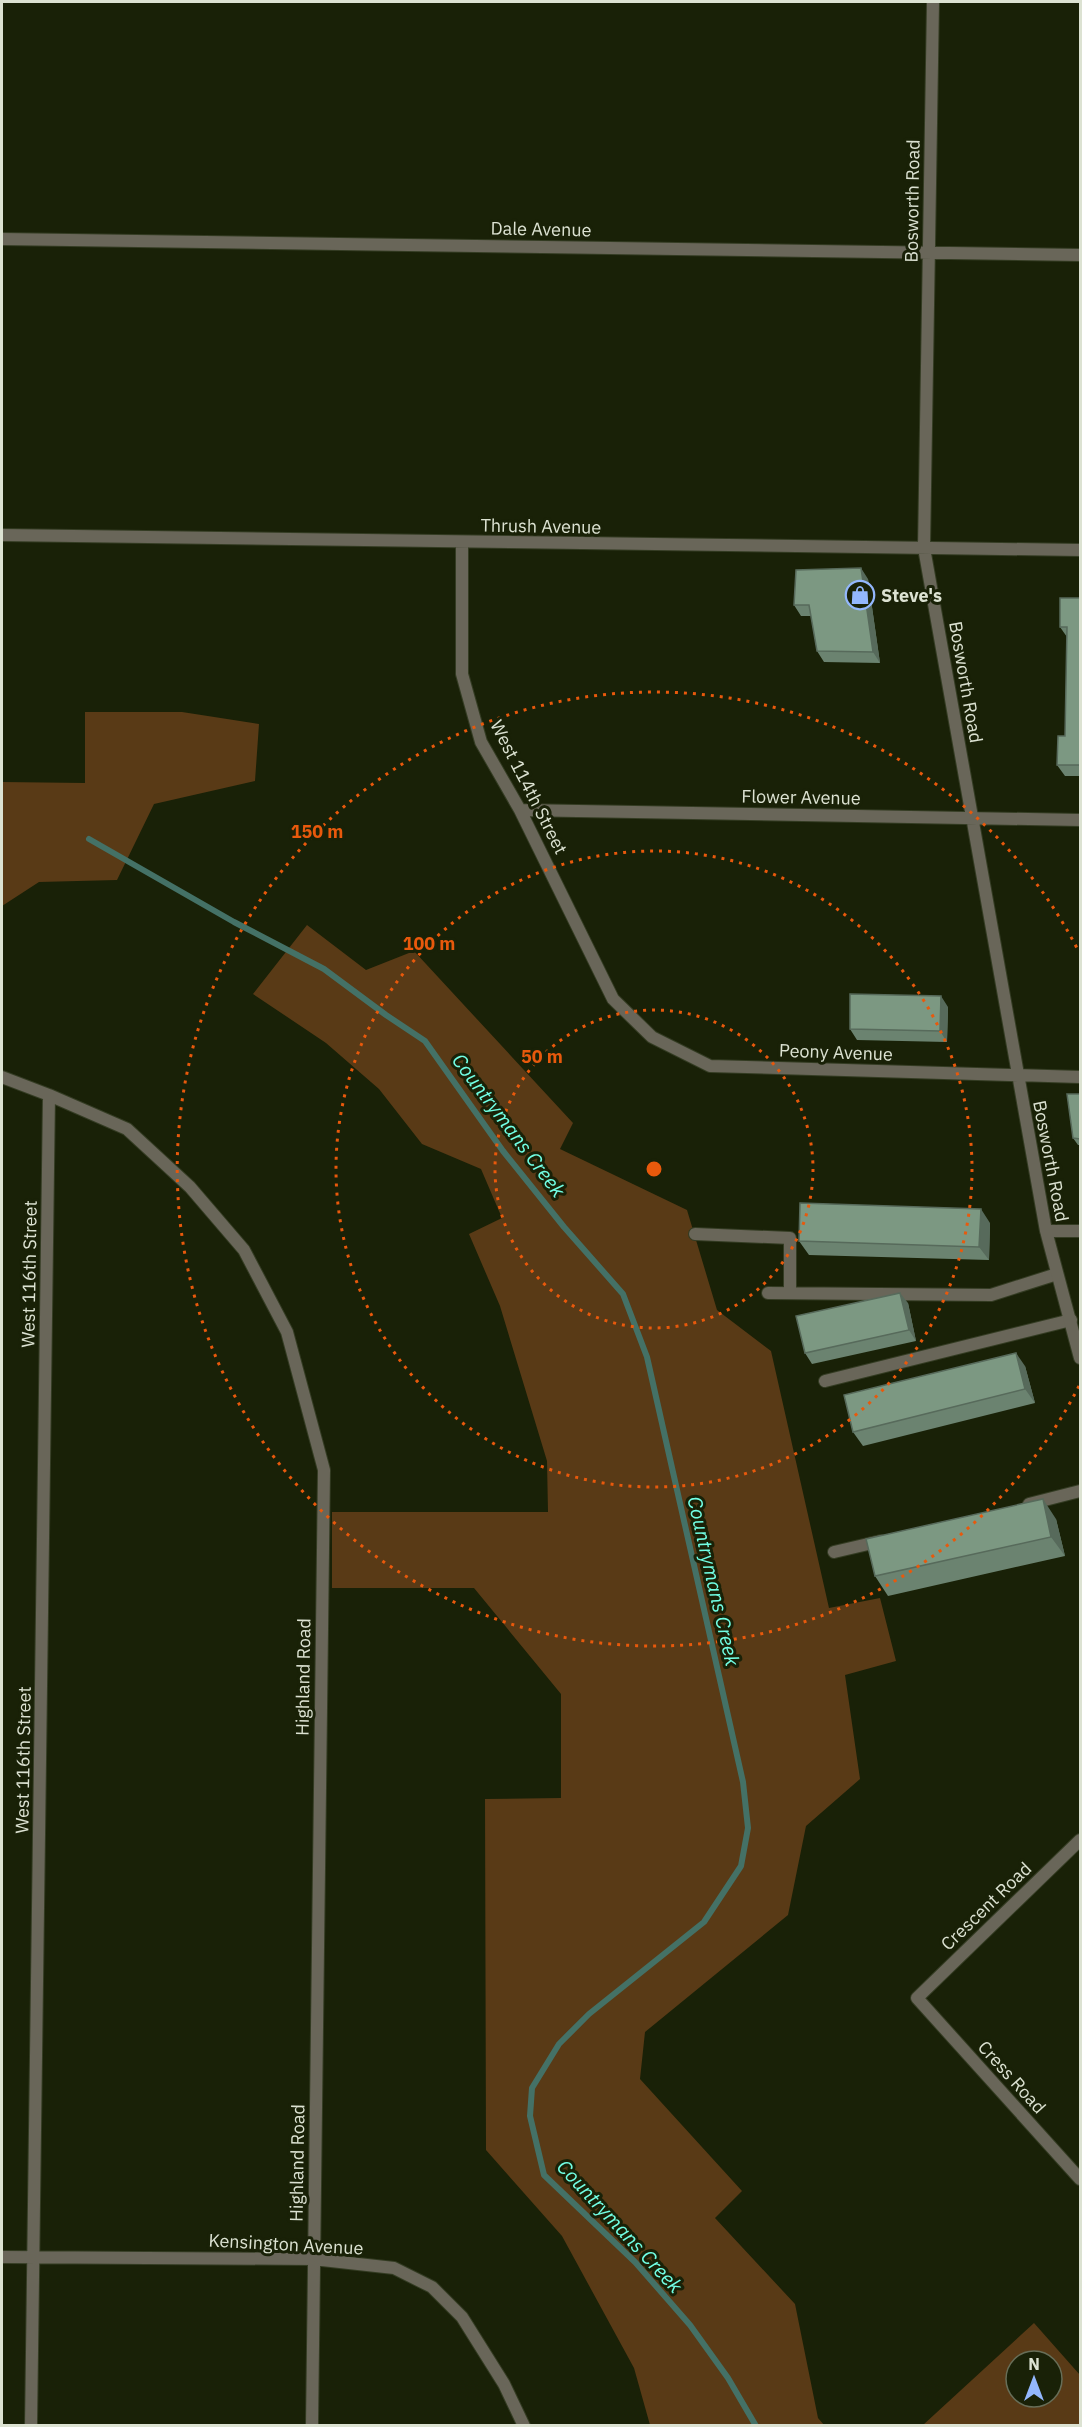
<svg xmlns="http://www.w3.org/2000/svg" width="1082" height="2427" viewBox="0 0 1082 2427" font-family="'IBM Plex Sans',sans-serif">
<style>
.green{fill:#593a16;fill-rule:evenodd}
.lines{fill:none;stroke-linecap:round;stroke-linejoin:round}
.stream{stroke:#447166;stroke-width:6}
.lane-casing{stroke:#343c23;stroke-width:14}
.street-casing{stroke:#343c23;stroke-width:14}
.lane{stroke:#696659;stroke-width:12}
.street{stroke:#696659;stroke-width:12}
.wall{fill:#6b8370}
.shaded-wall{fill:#576a5b}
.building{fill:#7c9882;stroke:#576a5b;stroke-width:1.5}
.ring{fill:none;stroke:#e8590c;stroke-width:3;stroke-dasharray:3 6}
.labels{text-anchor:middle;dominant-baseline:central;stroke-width:6;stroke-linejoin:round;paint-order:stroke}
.street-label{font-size:18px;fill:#dce2d2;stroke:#192107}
.poi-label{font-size:18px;font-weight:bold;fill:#dce2d2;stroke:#192107;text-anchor:start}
.water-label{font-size:20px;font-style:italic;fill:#72ffe5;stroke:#192107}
.centre{fill:#e8590c;stroke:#192107;stroke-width:3}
.ring-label{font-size:18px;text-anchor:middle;font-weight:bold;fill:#e8590c;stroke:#192107;stroke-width:6;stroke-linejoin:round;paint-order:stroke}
</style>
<rect width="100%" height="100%" fill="#192107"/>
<!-- green -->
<path class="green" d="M85 712H182L259 724 255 781 154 804 117 880 39 882 2 906V782L85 783Z
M307 925 366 970 414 951 573 1123 560 1149 687 1210 717 1310 771 1351 829 1608 880 1598 896 1661 845 1675 860 1779 806 1826 788 1915 645 2032 640 2079 742 2191 715 2218 795 2304 818 2418 824 2425H650L634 2368 562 2236 486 2150 485 1799 561 1798V1694L474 1588H332V1512H548L547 1461 500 1306 469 1234 502 1218 481 1169 422 1144 379 1089 326 1043 253 994Z
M1034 2323 1080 2375V2425H923ZM1016 2361H1052V2397H1016Z"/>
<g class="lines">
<!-- stream -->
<path class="stream" d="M89 839 234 922 324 969 386 1015 425 1041 503 1151 564 1227 623 1294 647 1357 743 1782 748 1828 741 1866 704 1922 589 2014 559 2044 532 2088 530 2116 544 2175 635 2262 690 2325 728 2378 756 2426"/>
<!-- lane casing -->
<g class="lane-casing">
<path id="lane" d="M695 1234 790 1238V1293
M768 1293 991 1295 1057 1274
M825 1381 1071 1320
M1029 1504 1080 1491
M834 1552 881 1541"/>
</g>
<!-- street casing -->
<g class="street-casing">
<path id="street" d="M933 2 924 548 1046 1231 1080 1358
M2 239 1080 255
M2 535 1080 550
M462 543V674L481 742 520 810 613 999 652 1037 710 1066 1080 1077
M520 810 1080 820
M2 1077 49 1095 127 1129 190 1187 244 1250 287 1332 324 1470 312 2426
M1046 1231H1080
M1080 1840 917 1998 1080 2179
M2 2257 313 2259 394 2268 432 2287 462 2317 504 2384 524 2426
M31 2426 49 1095"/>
</g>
<!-- lane -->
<use href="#lane" class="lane"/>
<!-- street -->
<use href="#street" class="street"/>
</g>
<!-- wall -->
<path class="wall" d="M868 579 880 663 824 662 817 651 811 616H801L794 605Z
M1080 598V776H1065L1057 765 1065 736 1067 637 1060 627Z
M948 1007 947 1042 857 1040 850 1029Z
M1080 1094V1145H1078L1073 1138Z
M990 1223 989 1260 809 1255 799 1241Z
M908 1303 916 1341 812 1364 805 1353Z
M1025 1366 1035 1403 863 1446 853 1432Z
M1056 1519 1065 1556 888 1596 875 1576Z"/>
<!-- shaded-wall -->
<path class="shaded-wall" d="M861 568 868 579 880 663 873 652Z
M941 996 948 1007 947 1042 940 1031Z
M981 1209 990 1223 989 1260 979 1247Z
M900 1293 908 1303 916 1341 909 1330Z
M1016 1353 1025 1366 1035 1403 1025 1389Z
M1043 1499 1056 1519 1065 1556 1051 1537Z"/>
<!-- building -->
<path class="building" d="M861 568 873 652 817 651 809 605H794L796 570Z
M1060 598H1080V765H1057L1058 736H1065L1067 627H1060Z
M850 994 941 996 940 1031 850 1029Z
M1067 1094H1080V1139L1073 1138Z
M800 1203 981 1209 979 1247 799 1241Z
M900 1293 909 1330 805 1353 796 1316Z
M1016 1353 1025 1389 853 1432 844 1395Z
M1043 1499 1051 1537 875 1576 866 1539Z"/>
<!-- distance rings -->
<g class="ring">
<circle cx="654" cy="1169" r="159"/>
<circle cx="654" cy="1169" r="318"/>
<path d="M1079 1386A477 477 0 1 1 1079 952"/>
</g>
<!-- icons -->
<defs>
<g id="shop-ring" transform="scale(1.5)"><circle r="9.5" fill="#192107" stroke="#93b7fd" stroke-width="1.5"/><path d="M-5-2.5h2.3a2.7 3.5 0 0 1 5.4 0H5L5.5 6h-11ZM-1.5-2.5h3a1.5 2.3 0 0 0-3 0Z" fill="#93b7fd"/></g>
</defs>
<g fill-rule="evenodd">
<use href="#shop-ring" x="860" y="595"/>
</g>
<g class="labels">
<!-- street labels -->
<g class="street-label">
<text transform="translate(912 201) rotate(-89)">Bosworth Road</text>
<text transform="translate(541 229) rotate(1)">Dale Avenue</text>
<text transform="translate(541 526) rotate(1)">Thrush Avenue</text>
<text transform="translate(966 682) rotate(80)">Bosworth Road</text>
<text transform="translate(529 787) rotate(63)">West 114th Street</text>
<text transform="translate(801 797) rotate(1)">Flower Avenue</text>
<text transform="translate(836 1052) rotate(2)">Peony Avenue</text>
<text transform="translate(1051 1161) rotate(79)">Bosworth Road</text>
<text transform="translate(29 1274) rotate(-89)">West 116th Street</text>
<text transform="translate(303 1677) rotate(-89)">Highland Road</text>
<text transform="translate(23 1760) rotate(-89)">West 116th Street</text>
<text transform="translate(986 1906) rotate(-44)">Crescent Road</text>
<text transform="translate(1012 2077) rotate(48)">Cress Road</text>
<text transform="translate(297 2163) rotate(-89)">Highland Road</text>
<text transform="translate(286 2244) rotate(3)">Kensington Avenue</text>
</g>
<!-- poi labels -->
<g class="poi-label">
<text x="881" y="595">Steve's</text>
</g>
<!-- water labels -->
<g class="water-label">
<text transform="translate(509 1125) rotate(53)">Countrymans Creek</text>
<text transform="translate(714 1581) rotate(77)">Countrymans Creek</text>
<text transform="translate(620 2226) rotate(47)">Countrymans Creek</text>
</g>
</g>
<circle cx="654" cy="1169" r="9" class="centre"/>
<g class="ring-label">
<text x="317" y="838">150 m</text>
<text x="429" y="950">100 m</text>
<text x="542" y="1063">50 m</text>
</g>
<!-- border -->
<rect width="1082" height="2427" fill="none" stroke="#dce2d2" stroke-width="6"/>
<!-- north arrow -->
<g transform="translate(1034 2379)"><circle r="28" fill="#192107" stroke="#676e58" stroke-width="1.5"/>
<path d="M0-4.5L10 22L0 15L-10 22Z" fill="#93b7fd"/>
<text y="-9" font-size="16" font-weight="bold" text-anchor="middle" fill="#dce2d2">N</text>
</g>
</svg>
